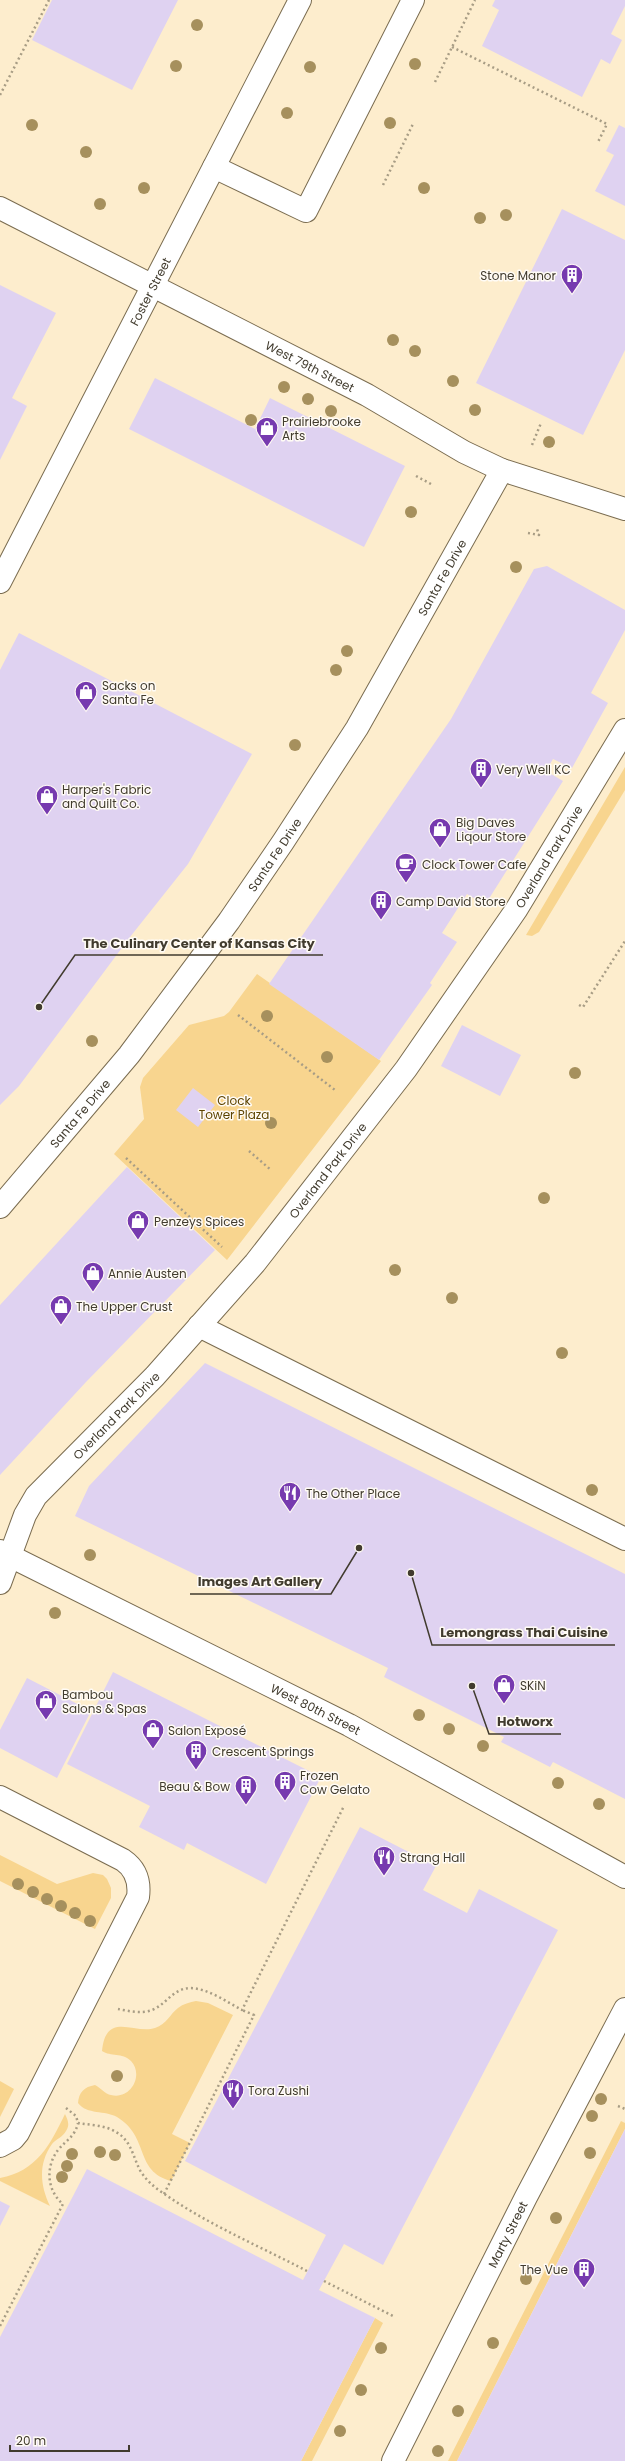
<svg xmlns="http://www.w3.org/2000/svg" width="625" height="2461" viewBox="0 0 625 2461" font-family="Poppins,sans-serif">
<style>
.green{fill:#f8d58f}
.building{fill:#dfd2f1}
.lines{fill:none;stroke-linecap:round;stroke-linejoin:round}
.minor-casing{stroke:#7a6c50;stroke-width:24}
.major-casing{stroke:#7a6c50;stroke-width:24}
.path{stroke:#a89d85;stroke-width:2.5;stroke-dasharray:2 3;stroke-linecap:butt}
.minor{stroke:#fff;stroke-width:22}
.major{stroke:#fff;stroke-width:22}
.tree{fill:#a6905d}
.labels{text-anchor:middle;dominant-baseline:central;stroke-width:3;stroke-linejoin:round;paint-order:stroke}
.poi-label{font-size:12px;fill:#413b2e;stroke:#fffbf5;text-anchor:start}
.street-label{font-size:12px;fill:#413b2e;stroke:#fffbf5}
.park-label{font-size:12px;fill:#5e4401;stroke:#fffbf5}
.leader{fill:none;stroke:#413b2e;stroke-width:1.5}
.callout-dot{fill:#413b2e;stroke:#fffbf5;stroke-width:1.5}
.callout-label{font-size:13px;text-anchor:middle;font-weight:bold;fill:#413b2e;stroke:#fffbf5;stroke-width:3;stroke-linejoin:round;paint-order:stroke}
</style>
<rect width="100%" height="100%" fill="#fdedcd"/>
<!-- green -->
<path class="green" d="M625 767V790L539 932 532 936 526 935Z
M257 974 381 1061 227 1260 114 1154 144 1119 140 1087 143 1078 189 1025 224 1016 229 1012Z
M0 1855 57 1884 93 1873 103 1875 107 1879 111 1888V1898L95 1929 0 1881Z
M196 2001 208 2003 233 2015 172 2134 190 2143 171 2181C134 2171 150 2137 117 2117 105 2110 87 2115 78 2103 79 2092 84 2087 95 2085 101 2088 105 2094 111 2095 131 2100 144 2075 131 2061 122 2052 111 2057 102 2051 106 2010 135 2035 155 2028 167 2024 170 2014 178 2008 183 2004 190 2002 196 2001Z
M0 2081 14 2089 0 2117Z
M65 2114C68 2120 70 2125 66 2131 63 2137 56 2139 52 2144 38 2164 40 2185 50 2206L0 2181V2178C37 2171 50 2145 65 2114Z
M621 2121 625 2123V2129L457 2461H448Z
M375 2318 383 2323 312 2461H301Z"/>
<!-- building -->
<path class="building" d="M52 0H178L132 90 32 40Z
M495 0H625V6L611 34 622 40 610 64 601 59 582 97 482 46 499 10 492 6Z
M619 125 625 128V206L595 191 614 155 606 151Z
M562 209 625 240V350L583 435 476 383Z
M0 285 56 313 12 398 27 406 0 460Z
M155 378 255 429 270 398 405 466 364 547 129 429Z
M547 566 625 610V630L591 693 608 703 572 768 553 759 546 771 563 781 485 905 467 894 442 933 457 942 430 983 432 985 379 1060 269 984 451 719 534 569Z
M19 633 252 754 188 864 130 937 19 1086 0 1105V670Z
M462 1025 521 1055 500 1096 441 1066Z
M193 1088 215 1105 198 1127 176 1110Z
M127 1167 215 1250 86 1382 0 1475V1305Z
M205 1363 625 1574V1799L553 1762 550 1767 501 1742 504 1737 384 1677 388 1668 75 1516 89 1486Z
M113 1672 321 1777 266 1884 187 1843 184 1850 139 1827 150 1806 67 1764Z
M27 1678 91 1711 57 1778 0 1748V1730Z
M360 1827 436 1866 423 1890 467 1913 479 1889 558 1930 383 2265 344 2244 319 2290 375 2318 301 2461H0V2337L87 2169 303 2280 326 2235 185 2161Z
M625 2129V2461H457Z
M0 2201 10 2206 0 2226Z"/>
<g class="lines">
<!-- minor casing -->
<g class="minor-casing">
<g id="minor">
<path d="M214 167 306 211 413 0"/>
<path id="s1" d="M0 208 367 395 464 452 502 470"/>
<path id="s2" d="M0 582 300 0"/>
<path d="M199 1326 625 1539"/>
<path id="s3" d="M0 1551 349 1725 625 1877"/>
<path id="s4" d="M0 1583 25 1515 36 1496 155 1376 255 1263 406 1069 516 910 625 730"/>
<path d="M0 1797 123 1860C136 1869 140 1882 138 1897L18 2133 13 2139 0 2146"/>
<path id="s5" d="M393 2461 526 2197 625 2009"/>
</g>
</g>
<!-- major casing -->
<g class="major-casing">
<g id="major">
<path id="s6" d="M0 1207 129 1055 229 921 283 842 357 728 502 470 625 509"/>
</g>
</g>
<!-- path -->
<path class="path" d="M452 47 607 124 598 142
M435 82 475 0
M0 95 49 0
M383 185 413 124
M532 445 541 423
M416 476 431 484
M528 533 539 535 537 529
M579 1005 583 1007 625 941
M238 1015 335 1090
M249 1151 271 1170
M126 1158 222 1247
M118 2009C128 2011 142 2014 152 2010 167 2004 173 1988 191 1988 209 1989 227 2002 242 2010L344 1806
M618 2106 625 2109
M66 2108 76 2116 78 2123C90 2125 105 2125 116 2132 132 2141 133 2158 141 2172 147 2181 154 2187 163 2193 207 2224 259 2246 307 2271
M164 2194 254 2015 242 2010
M324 2281 395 2317
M0 2326 63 2204C47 2191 45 2167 58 2150 66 2140 75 2137 78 2123"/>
<!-- minor -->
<use href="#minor" class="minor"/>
<!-- major -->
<use href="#major" class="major"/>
</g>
<!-- trees -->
<g class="tree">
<circle cx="197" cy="25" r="6"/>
<circle cx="415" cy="64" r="6"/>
<circle cx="176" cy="66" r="6"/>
<circle cx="310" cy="67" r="6"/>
<circle cx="287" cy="113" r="6"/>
<circle cx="390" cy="123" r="6"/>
<circle cx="32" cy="125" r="6"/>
<circle cx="86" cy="152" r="6"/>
<circle cx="144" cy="188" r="6"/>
<circle cx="424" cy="188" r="6"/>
<circle cx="100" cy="204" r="6"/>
<circle cx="506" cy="215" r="6"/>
<circle cx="480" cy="218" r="6"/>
<circle cx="393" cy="340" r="6"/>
<circle cx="415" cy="351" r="6"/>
<circle cx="453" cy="381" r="6"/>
<circle cx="284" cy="387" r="6"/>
<circle cx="308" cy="399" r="6"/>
<circle cx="475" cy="410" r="6"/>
<circle cx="331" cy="411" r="6"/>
<circle cx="251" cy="420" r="6"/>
<circle cx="549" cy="442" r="6"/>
<circle cx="411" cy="512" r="6"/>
<circle cx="516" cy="567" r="6"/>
<circle cx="347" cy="651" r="6"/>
<circle cx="336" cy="670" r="6"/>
<circle cx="295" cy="745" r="6"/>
<circle cx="267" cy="1016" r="6"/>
<circle cx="92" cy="1041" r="6"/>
<circle cx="327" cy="1057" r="6"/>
<circle cx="575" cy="1073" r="6"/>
<circle cx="271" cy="1123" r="6"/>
<circle cx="544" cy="1198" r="6"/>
<circle cx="395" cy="1270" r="6"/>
<circle cx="452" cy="1298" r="6"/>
<circle cx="562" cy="1353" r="6"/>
<circle cx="592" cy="1490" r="6"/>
<circle cx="90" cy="1555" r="6"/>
<circle cx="55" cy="1613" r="6"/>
<circle cx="419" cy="1715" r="6"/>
<circle cx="449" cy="1729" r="6"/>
<circle cx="483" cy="1746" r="6"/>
<circle cx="558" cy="1783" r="6"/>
<circle cx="599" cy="1804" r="6"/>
<circle cx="18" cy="1884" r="6"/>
<circle cx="33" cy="1892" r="6"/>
<circle cx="47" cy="1899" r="6"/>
<circle cx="61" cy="1906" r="6"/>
<circle cx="75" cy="1913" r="6"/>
<circle cx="90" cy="1921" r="6"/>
<circle cx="117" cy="2076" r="6"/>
<circle cx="601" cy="2099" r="6"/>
<circle cx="592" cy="2116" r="6"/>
<circle cx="100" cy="2152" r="6"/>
<circle cx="590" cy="2153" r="6"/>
<circle cx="72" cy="2154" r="6"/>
<circle cx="115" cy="2155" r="6"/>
<circle cx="67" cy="2166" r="6"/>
<circle cx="62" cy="2177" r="6"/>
<circle cx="556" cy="2218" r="6"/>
<circle cx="526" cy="2279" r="6"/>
<circle cx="493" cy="2343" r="6"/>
<circle cx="381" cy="2348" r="6"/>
<circle cx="361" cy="2390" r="6"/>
<circle cx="458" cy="2411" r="6"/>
<circle cx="340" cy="2431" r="6"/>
<circle cx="438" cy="2451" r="6"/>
</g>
<!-- icons -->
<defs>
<g id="building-pin" transform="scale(1.15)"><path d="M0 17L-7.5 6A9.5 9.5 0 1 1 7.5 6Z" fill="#763aaf" stroke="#fffbf5"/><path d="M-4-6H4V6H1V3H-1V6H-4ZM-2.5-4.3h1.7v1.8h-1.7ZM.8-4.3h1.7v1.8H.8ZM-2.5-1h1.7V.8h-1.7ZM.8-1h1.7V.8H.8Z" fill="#fff"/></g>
<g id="shop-pin" transform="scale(1.15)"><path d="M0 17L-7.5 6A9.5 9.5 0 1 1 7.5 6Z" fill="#763aaf" stroke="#fffbf5"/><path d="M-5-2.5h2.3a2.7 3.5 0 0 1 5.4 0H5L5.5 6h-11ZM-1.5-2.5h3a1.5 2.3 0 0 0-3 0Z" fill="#fff"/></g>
<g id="cafe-pin" transform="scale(1.15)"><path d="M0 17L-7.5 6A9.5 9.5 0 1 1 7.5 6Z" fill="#763aaf" stroke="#fffbf5"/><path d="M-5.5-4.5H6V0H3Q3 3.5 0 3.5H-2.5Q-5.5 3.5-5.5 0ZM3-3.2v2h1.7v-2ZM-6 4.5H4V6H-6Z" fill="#fff"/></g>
<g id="restaurant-pin" transform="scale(1.15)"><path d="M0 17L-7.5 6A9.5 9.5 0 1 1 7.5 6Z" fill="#763aaf" stroke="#fffbf5"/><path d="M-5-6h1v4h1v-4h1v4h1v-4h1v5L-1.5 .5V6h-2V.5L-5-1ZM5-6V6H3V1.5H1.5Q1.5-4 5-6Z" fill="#fff"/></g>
</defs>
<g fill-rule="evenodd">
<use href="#building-pin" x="572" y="275"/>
<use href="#shop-pin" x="267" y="428"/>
<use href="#shop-pin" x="86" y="692"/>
<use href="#building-pin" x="481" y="769"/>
<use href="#shop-pin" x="47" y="796"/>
<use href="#shop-pin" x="440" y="829"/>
<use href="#cafe-pin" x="406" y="864"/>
<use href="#building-pin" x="381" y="901"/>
<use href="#shop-pin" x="138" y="1221"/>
<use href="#shop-pin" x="93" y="1273"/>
<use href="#shop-pin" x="61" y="1306"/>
<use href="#restaurant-pin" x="290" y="1493"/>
<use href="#shop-pin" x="504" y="1685"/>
<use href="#shop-pin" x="46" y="1701"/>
<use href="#shop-pin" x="153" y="1730"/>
<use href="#building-pin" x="196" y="1751"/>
<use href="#building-pin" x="285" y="1782"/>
<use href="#building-pin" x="246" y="1786"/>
<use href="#restaurant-pin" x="384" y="1857"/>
<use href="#restaurant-pin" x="233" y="2090"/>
<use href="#building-pin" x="584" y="2269"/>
</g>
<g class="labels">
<!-- poi labels -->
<g class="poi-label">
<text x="556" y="275" text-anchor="end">Stone Manor</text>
<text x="282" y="421">Prairiebrooke<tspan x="282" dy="14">Arts</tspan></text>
<text x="102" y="685">Sacks on<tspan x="102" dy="14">Santa Fe</tspan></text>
<text x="496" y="769">Very Well KC</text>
<text x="62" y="789">Harper's Fabric<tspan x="62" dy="14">and Quilt Co.</tspan></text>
<text x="456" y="822">Big Daves<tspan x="456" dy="14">Liqour Store</tspan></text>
<text x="422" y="864">Clock Tower Cafe</text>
<text x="396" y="901">Camp David Store</text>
<text x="154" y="1221">Penzeys Spices</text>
<text x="108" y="1273">Annie Austen</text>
<text x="76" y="1306">The Upper Crust</text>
<text x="306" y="1493">The Other Place</text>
<text x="520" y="1685">SKiN</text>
<text x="62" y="1694">Bambou<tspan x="62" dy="14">Salons &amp; Spas</tspan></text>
<text x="168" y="1730">Salon Exposé</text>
<text x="212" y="1751">Crescent Springs</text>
<text x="300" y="1775">Frozen<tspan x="300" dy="14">Cow Gelato</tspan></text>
<text x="230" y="1786" text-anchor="end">Beau &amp; Bow</text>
<text x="400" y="1857">Strang Hall</text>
<text x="248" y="2090">Tora Zushi</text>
<text x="568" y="2269" text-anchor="end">The Vue</text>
</g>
<!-- street labels -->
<g class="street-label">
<text stroke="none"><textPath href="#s2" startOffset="327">Foster Street</textPath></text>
<text stroke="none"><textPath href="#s1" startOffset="348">West 79th Street</textPath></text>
<text stroke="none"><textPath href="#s6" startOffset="771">Santa Fe Drive</textPath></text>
<text stroke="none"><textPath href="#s6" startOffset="447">Santa Fe Drive</textPath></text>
<text stroke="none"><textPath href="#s4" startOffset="916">Overland Park Drive</textPath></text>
<text stroke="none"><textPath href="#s6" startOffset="123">Santa Fe Drive</textPath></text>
<text stroke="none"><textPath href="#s4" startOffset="532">Overland Park Drive</textPath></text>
<text stroke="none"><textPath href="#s4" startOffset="208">Overland Park Drive</textPath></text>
<text stroke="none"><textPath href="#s3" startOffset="353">West 80th Street</textPath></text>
<text stroke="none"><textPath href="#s5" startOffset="254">Marty Street</textPath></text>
</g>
<!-- park labels -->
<g class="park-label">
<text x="234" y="1100">Clock<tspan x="234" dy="14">Tower Plaza</tspan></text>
</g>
</g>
<!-- callouts -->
<path class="leader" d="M39 1007L75 955H323M359 1548L331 1594H190M411 1573L432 1645H615M472 1686L489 1734H561"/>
<g class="callout-dot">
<circle cx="39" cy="1007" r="4"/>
<circle cx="359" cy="1548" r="4"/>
<circle cx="411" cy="1573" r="4"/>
<circle cx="472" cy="1686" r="4"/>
</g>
<g class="callout-label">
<text x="199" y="948">The Culinary Center of Kansas City</text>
<text x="260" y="1586">Images Art Gallery</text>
<text x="524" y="1637">Lemongrass Thai Cuisine</text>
<text x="525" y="1726">Hotworx</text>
</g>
<!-- scale -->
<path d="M10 2445v6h119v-6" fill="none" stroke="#413b2e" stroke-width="2"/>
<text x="16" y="2445" font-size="12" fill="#413b2e" stroke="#fffbf5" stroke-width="3" paint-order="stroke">20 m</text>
</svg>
